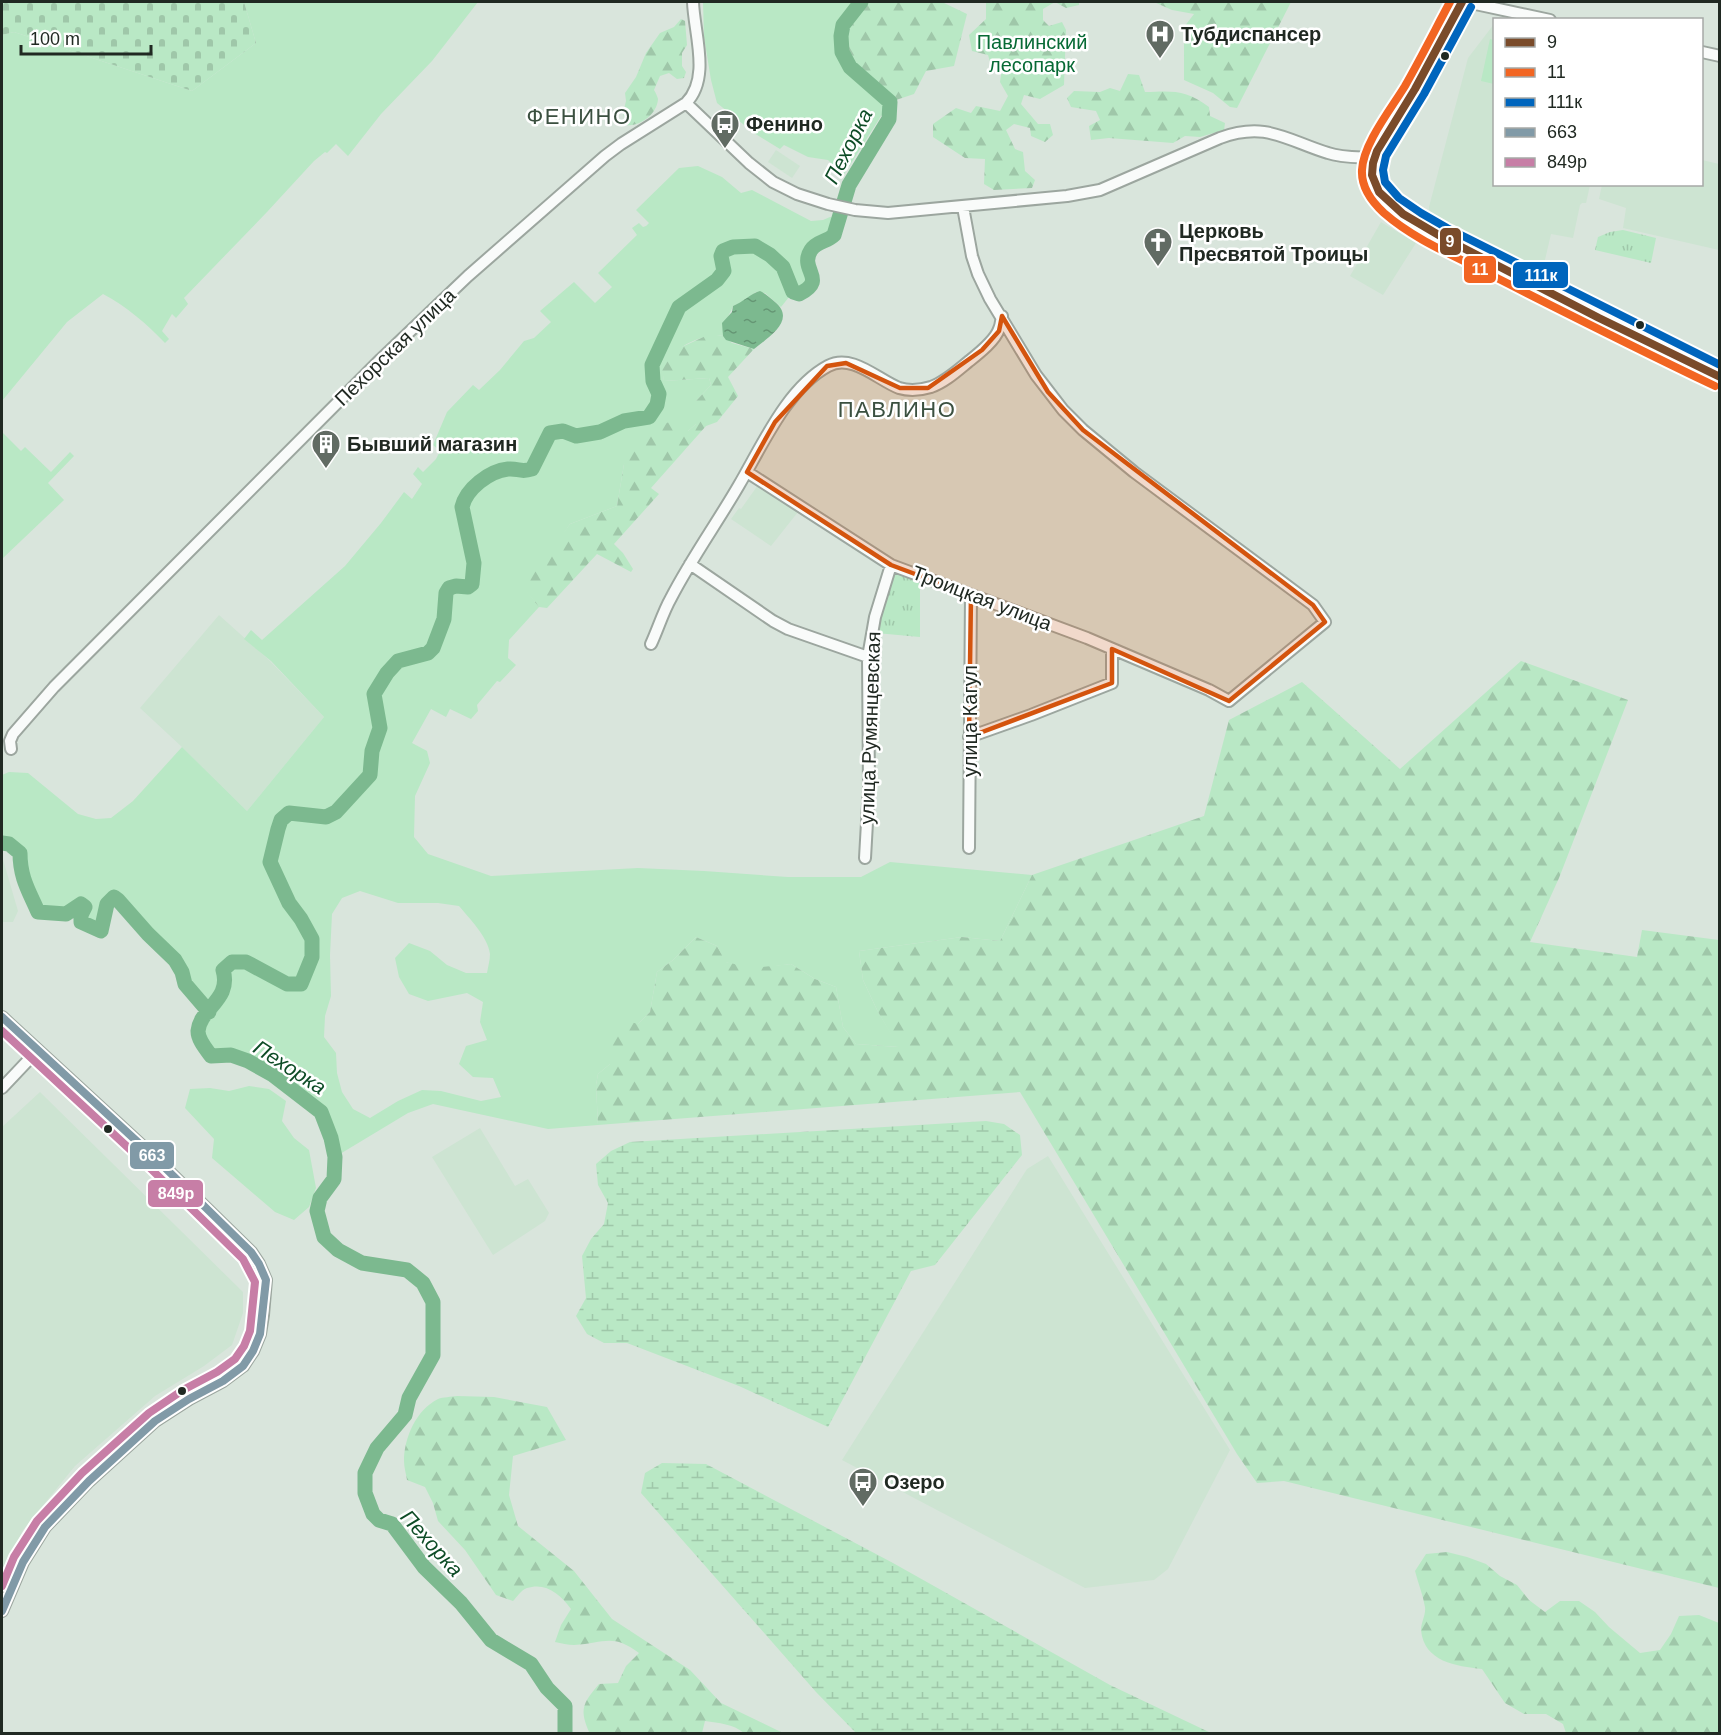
<svg xmlns="http://www.w3.org/2000/svg" width="1721" height="1735" viewBox="0 0 1721 1735" font-family="Helvetica,sans-serif">
<style>
.built{fill:#cde4d2}
.grass{fill:#b9e8c5;fill-rule:evenodd}
.forest{fill:url(#forest-firs)}
.wetland{fill:url(#wetland-marsh)}
.cemetery{fill:url(#cemetery-stones)}
.park{fill:url(#park-tufts)}
.water{fill:url(#water-ripples)}
.lines{fill:none;stroke-linecap:round;stroke-linejoin:round}
.river{stroke:#7cb98f;stroke-width:15}
.street-casing{stroke:#9ca69f;stroke-width:14}
.secondary-casing{stroke:#9ca69f;stroke-width:16}
.street{stroke:#f9fbfa;stroke-width:10}
.secondary{stroke:#f9fbfa;stroke-width:14}
.bus-1-casing{stroke:#fff;stroke-width:12}
.bus-2-casing{stroke:#fff;stroke-width:12}
.bus-3-casing{stroke:#fff;stroke-width:12}
.bus-4-casing{stroke:#fff;stroke-width:12}
.bus-5-casing{stroke:#fff;stroke-width:12}
.bus-1{stroke:#7a4b2a;stroke-width:8}
.bus-2{stroke:#f26522;stroke-width:8}
.bus-3{stroke:#0065bd;stroke-width:8}
.bus-4{stroke:#819aa7;stroke-width:8}
.bus-5{stroke:#c77ea6;stroke-width:8}
.marked{fill:#d4540e;fill-opacity:0.2;stroke:#d4540e;stroke-width:4.5;stroke-linejoin:round}
.bus-dot{fill:#202922;stroke:#fff;stroke-width:2}
.labels{text-anchor:middle;dominant-baseline:central;stroke-width:5;stroke-linejoin:round;paint-order:stroke}
.poi-label{font-size:20px;font-weight:bold;fill:#202922;stroke:#fff;text-anchor:start}
.park-label{font-size:20px;fill:#076a35;stroke:#fff}
.street-label{font-size:20px;fill:#202922;stroke:#fff}
.water-label{font-size:21px;font-style:italic;fill:#0d4c26;stroke:#fff}
.quarter-label{font-size:22px;letter-spacing:1.5px;fill:#3b5040;stroke:#fff}
.line-badge{stroke:#fff;stroke-width:2}
.badge-label{font-size:16px;text-anchor:middle;font-weight:bold;fill:#fff}
</style>
<defs>
<pattern id="forest-firs" width="22" height="20" patternUnits="userSpaceOnUse" patternTransform="scale(1.5)"><rect width="22" height="20" fill="#b9e8c5"/><path d="M5 1l3.5 6h-7zM16 11l3.5 6h-7z" fill="#9fc7a9"/></pattern>
<pattern id="wetland-marsh" width="20" height="14" patternUnits="userSpaceOnUse" patternTransform="scale(1.5)"><rect width="20" height="14" fill="#b9e8c5"/><path d="M1 5h8M5 5V1M11 12h8M15 12V8" fill="none" stroke="#9fc7a9"/></pattern>
<pattern id="cemetery-stones" width="16" height="16" patternUnits="userSpaceOnUse" patternTransform="scale(1.5)"><rect width="16" height="16" fill="#b9e8c5"/><path d="M2 7V4a2 2 0 0 1 4 0v3zM10 15v-3a2 2 0 0 1 4 0v3z" fill="#9fc7a9"/></pattern>
<pattern id="park-tufts" width="24" height="20" patternUnits="userSpaceOnUse" patternTransform="scale(1.5)"><rect width="24" height="20" fill="#b9e8c5"/><path d="M3 7l-1-3M5 7V3M7 7l1-3M15 17l-1-3M17 17v-4M19 17l1-3" fill="none" stroke="#9fc7a9"/></pattern>
<pattern id="water-ripples" width="26" height="14" patternUnits="userSpaceOnUse" patternTransform="scale(1.5)"><rect width="26" height="14" fill="#7cb98f"/><path d="M2 4q2-2 4 0t4 0M15 11q2-2 4 0t4 0" fill="none" stroke="#659674"/></pattern>
</defs>
<rect width="100%" height="100%" fill="#d9e5dc"/>
<!-- built -->
<path class="built" d="M1494 24V184L1590 185 1586 203H1582L1580 205 1573 238 1551 234 1541 277 1430 219 1429 207 1468 58Z
M776 150 800 166 792 178 768 162Z
M1702 160 1719 164V250L1623 228 1626 208 1599 199 1602 185 1702 184Z
M1381 222 1416 243 1383 295 1350 276Z
M758 485 798 512 771 546 731 519 739 508 741 509Z
M219 615 270 661 324 717 247 811 182 747 140 708Z
M2 856 18 911 13 922H2Z
M40 1092 243 1292V1313L232 1345 204 1366 155 1396 75 1466 23 1530 2 1575V1127Z
M480 1128 515 1186 528 1179 549 1213 545 1221 493 1255 432 1157Z
M1048 1156 1230 1450 1168 1569 1154 1580 1085 1588 842 1460 1027 1169Z"/>
<!-- grass -->
<path class="grass" d="M244 2H478L432 61 381 114 348 156 336 144 327 153 325 152 314 161 267 212 184 298 188 304 176 318 172 314 162 331 169 339 165 343C147 324 126 306 103 294L67 322 2 401V35L14 32 192 91 256 43Z
M703 2H861L843 25 850 67 890 102 843 176 828 160 808 157 784 145 780 149 754 133 717 103 711 80 704 37Z
M1490 39 1494 40V84L1481 81Z
M698 166 722 177 741 193 752 190 811 221 823 220 830 217 834 218 830 232C807 240 798 255 809 277L806 285 793 292 781 307 765 293 756 292 742 302 733 306C729 317 722 323 723 336 700 333 676 348 662 365L664 381 709 378 711 385 696 401V424L688 431 624 464 617 506 570 524 526 590 539 607 509 640 508 658 516 665 500 682 497 681 477 705 478 711 471 719 450 709 446 717 431 709 412 743 427 751 430 763 415 796 414 837 428 854 491 876 638 868 704 871 788 877H861L890 862 1032 875 1000 941 962 937 859 951 863 980 877 1010 899 1047 856 1044 843 1027 836 987 815 979 791 964 751 969 725 962 717 946 696 937 673 960 657 972 650 1012 638 1024 610 1064 598 1074 596 1085 598 1125 548 1129 433 1104 408 1113 335 1157 331 1138 321 1112 273 1075 248 1061 231 1055 211 1056C197 1039 195 1030 209 1011L185 984 182 972 175 960 148 934 118 900 114 898 107 905 101 931 81 922V915L85 907 82 904 66 914 38 912C29 891 20 878 20 853L9 844 2 843V775L9 772 28 773 78 814 96 819 111 818 133 801 182 747 247 811 324 717 271 661 244 639 251 630 262 640 345 566 381 523 404 492 412 499 422 484 413 474 418 467 423 472 436 459 440 451 433 445 447 412 473 385 479 390 500 370 524 341 534 338 551 322 540 311 574 282 595 303 612 287 598 273 637 235 632 228 639 223 643 227 646 226 649 223 636 210 679 168ZM360 891 398 903H438L459 906C469 918 488 937 490 954 490 960 488 967 487 973H466L447 965 430 951 409 943 395 958 399 977 409 994 428 1001 467 993 483 1002 480 1022 487 1040 466 1046 459 1064 473 1077 493 1078 501 1097 481 1101 441 1091 422 1090 398 1101 370 1118 353 1109 342 1092 337 1073 336 1053 324 1037 325 1016 331 996 330 955 332 914 342 898Z
M2 432 21 451 25 447 51 472 70 452 74 456 48 483 64 500 2 559Z
M249 1086 269 1089 286 1101 282 1121 294 1138 309 1150 316 1188 309 1207 294 1220 275 1212 212 1158 214 1139 185 1108 190 1089 210 1088 229 1091Z"/>
<!-- forest -->
<path class="forest" d="M861 2H942L967 14 954 66 926 71 914 94 890 102 850 67 842 52 841 36 843 25Z
M986 2H1079V5L1066 8 1055 2 1043 9V20L1049 26 1062 22 1066 30 1064 85 1040 99 1024 95 1021 104 1038 124H1050L1053 135 1045 142 1031 136 1030 128 1014 124 1006 130 1015 149 1023 152 1025 171 1035 180 1032 188 994 190 984 184 985 159 965 158 933 137V124L956 108 971 113 976 106 1000 111 1008 96 1000 82 1002 69 991 65 988 55 972 51 969 35 986 19Z
M1154 2H1291L1237 108 1230 107 1213 93 1184 80V27L1194 14 1172 10Z
M681 19 685 21 687 45 682 53V66L686 72 684 78 677 79 669 73 660 76 654 90C655 91 658 98 658 99 657 115 639 127 626 125L623 113 626 101 625 93 636 77 646 53 660 33 674 27Z
M1128 74 1139 75 1145 92C1172 91 1186 89 1209 107L1210 116 1225 123 1224 130 1200 137 1185 136 1173 143 1109 138 1091 140 1089 126 1100 120 1096 111 1071 107 1067 98 1074 91 1100 92 1110 88 1120 91Z
M710 334 723 336 732 343 754 349 728 377 738 396 717 422 706 426 651 488 659 494 614 544 623 553 633 569 631 572 597 554 547 608 539 607 525 590 528 580 570 524 617 506 624 464 636 436 669 422 688 431 696 424V401L711 385 709 378 664 381 661 365 673 351Z
M1521 661 1628 700 1559 878 1530 942 1637 957 1642 930 1719 940V1588L1284 1481 1257 1483 1237 1454 1020 1092 598 1125 596 1085 598 1074 610 1064 607 1041 621 1019 638 1024 650 1012 657 972 673 960 696 937 717 946 726 962 751 968 791 964 815 979 836 987 843 1027 856 1044 898 1047 877 1010 863 980 859 951 962 937 1000 941 1032 875 1204 816 1229 720 1302 682 1400 769Z
M457 1396 494 1397 547 1407 566 1440 513 1456 509 1495 518 1526 574 1571 612 1619 690 1670 721 1703 783 1733H744C733 1724 719 1723 705 1721L702 1733H588L589 1732C579 1709 583 1703 599 1684L618 1683 626 1666 639 1653C612 1633 605 1643 574 1645 568 1645 561 1643 555 1642L561 1625 571 1609C560 1594 546 1582 527 1588 521 1590 517 1597 513 1601L496 1595 465 1550 438 1521 433 1503 425 1487 407 1480C406 1474 404 1467 404 1461 404 1438 416 1410 438 1399 443 1397 451 1397 457 1396Z
M1447 1552 1467 1557 1486 1564 1500 1576 1517 1585 1529 1600 1545 1612 1560 1601H1579L1595 1612 1609 1627 1640 1653 1660 1650 1671 1634 1679 1616 1699 1615 1719 1623V1733H1566L1563 1724 1546 1714H1524L1505 1703 1482 1669C1456 1666 1424 1662 1421 1630 1421 1622 1426 1615 1425 1607 1423 1595 1418 1583 1415 1571L1426 1554Z"/>
<!-- wetland -->
<path class="wetland" d="M986 1121 1004 1124 1020 1135 1022 1155 935 1265 911 1271 828 1427 739 1386 627 1343H604L587 1334 576 1316 586 1298 582 1256 591 1239 604 1224 608 1203 598 1185 596 1164 611 1151 630 1142Z
M662 1463 706 1464 893 1563 1110 1685 1211 1733H856L816 1692 641 1493 645 1473Z"/>
<!-- cemetery -->
<path class="cemetery" d="M2 2H244L256 43 192 91 14 32 2 35Z"/>
<!-- park -->
<path class="park" d="M1623 230 1656 238 1651 263 1595 250 1598 237 1610 232Z
M902 572 920 579V637L876 633 890 577 895 573Z"/>
<!-- water -->
<path class="water" d="M760 291C766 294 770 298 775 302 797 320 768 338 754 349L726 340 723 336 722 323 732 312 733 306C743 302 750 294 760 291Z"/>
<g class="lines">
<!-- river -->
<path class="river" d="M2 843 9 844 20 853C20 878 29 891 38 912L66 914 81 904 85 907 81 915V922L101 931 107 904 114 897 118 900 148 934 175 960 182 972 185 984 209 1012
M565 1734V1706L547 1688 531 1664 491 1640 461 1603 424 1567 392 1524 379 1520 373 1514 365 1493V1473L377 1448 405 1415 409 1398 433 1355V1302L423 1283 407 1270 362 1263 338 1250 324 1237 317 1211 320 1198 334 1179 335 1157 331 1138 321 1112 273 1075 248 1061 231 1055 211 1056C206 1049 198 1040 198 1031 200 1008 232 1000 223 970L232 962H246L287 984H301L312 957V939L301 919 289 903 270 862 278 829 281 820 289 813 326 817 336 812 370 775 372 751 380 728 374 694 387 673 398 661 428 653 433 648 444 619 446 593 449 588 456 586 468 587 472 584 474 563 462 507C466 489 489 471 508 469 519 468 520 473 532 469L550 433 563 431 576 436 600 432 624 421 649 417 657 405 659 394 653 381 652 365 679 307 717 280 724 271 721 256 723 251 733 247 755 246 770 255 783 267 793 292 799 294C829 279 798 270 811 250 817 241 827 242 834 235L849 185 889 119 890 102 850 67 842 52 841 36 843 25 861 2"/>
<!-- street casing -->
<g class="street-casing">
<path id="street" d="M1466 2 1550 20
M1702 52 1720 56
M686 103 749 163 773 182 797 194 828 204 855 210 888 213 1067 196 1100 190 1220 138C1266 121 1286 140 1328 153 1342 158 1359 157 1374 158
M747 472 891 565 1087 638 1209 690 1229 701 1325 622 1313 605 1134 472 1083 430 1063 410 1036 375 990 299 978 274 972 256 963 207
M690 564 773 621 788 629 868 657
M651 644C658 629 663 612 671 598 691 559 717 523 739 485 762 446 787 388 828 366 852 353 878 380 899 388 909 391 921 390 931 387 945 382 957 371 968 362 978 354 995 341 999 329 1001 325 1001 320 1002 316
M969 737 1031 715 1112 683V649
M11 749 10 741 13 734 54 687 381 359 468 276 605 156 621 144 686 103C711 78 694 33 693 2
M969 848 971 595
M865 858 869 787 868 657 875 617 891 565
M2 1017 155 1158 251 1252 259 1264 266 1280 263 1315 260 1334 253 1351 243 1366 223 1381 189 1399 155 1421 89 1481 45 1527 23 1562 2 1611
M2 1088 37 1051"/>
</g>
<!-- secondary casing -->
<g class="secondary-casing">
<path id="secondary" d="M1462 2 1415 89 1377 151C1370 167 1370 184 1383 197 1404 220 1451 242 1480 257 1559 298 1639 338 1720 377"/>
</g>
<!-- street -->
<use href="#street" class="street"/>
<!-- secondary -->
<use href="#secondary" class="secondary"/>
<!-- bus-1 casing -->
<g class="bus-1-casing">
<path id="bus-1" d="M1462 2 1415 89 1377 151 1373 163 1372 175 1379 192 1403 214 1442 237 1599 318 1720 377"/>
</g>
<!-- bus-2 casing -->
<g class="bus-2-casing">
<path id="bus-2" d="M1450 2C1435 30 1421 58 1405 86 1391 109 1363 144 1362 170 1361 188 1372 202 1384 213 1416 241 1458 257 1495 277 1568 314 1642 351 1715 386"/>
</g>
<!-- bus-3 casing -->
<g class="bus-3-casing">
<path id="bus-3" d="M1471 7 1424 94 1386 156 1383 170 1385 182 1399 198 1421 213 1447 228 1720 365"/>
</g>
<!-- bus-4 casing -->
<g class="bus-4-casing">
<path id="bus-4" d="M2 1017 155 1158 251 1252 259 1264 266 1280 260 1334 253 1351 243 1366 223 1381 189 1399 155 1421 89 1481 45 1527 23 1562 2 1611"/>
</g>
<!-- bus-5 casing -->
<g class="bus-5-casing">
<path id="bus-5" d="M2 1031 148 1166 243 1259 255 1282 250 1331 244 1346 235 1359 217 1372 183 1390 149 1413 82 1473 37 1521 14 1557 2 1586"/>
</g>
<!-- bus-1 -->
<use href="#bus-1" class="bus-1"/>
<!-- bus-2 -->
<use href="#bus-2" class="bus-2"/>
<!-- bus-3 -->
<use href="#bus-3" class="bus-3"/>
<!-- bus-4 -->
<use href="#bus-4" class="bus-4"/>
<!-- bus-5 -->
<use href="#bus-5" class="bus-5"/>
</g>
<!-- marked area -->
<path class="marked" d="M1002 316 1048 392 1083 430 1313 605 1325 622 1229 701 1112 649V683L969 737 971 595 891 565 747 472 775 422 827 366 846 363 900 388H928L982 350 999 331Z"/>
<!-- icons -->
<defs>
<g id="hospital-pin" transform="scale(1.5)"><path d="M0 17L-7.5 6A9.5 9.5 0 1 1 7.5 6Z" fill="#616b63" stroke="#fff"/><path d="M-5-5h3v3.5h4V-5h3V5h-3V1.5h-4V5h-3Z" fill="#fff"/></g>
<g id="bus-pin" transform="scale(1.5)"><path d="M0 17L-7.5 6A9.5 9.5 0 1 1 7.5 6Z" fill="#616b63" stroke="#fff"/><path d="M-5-6H5V4H4V6H2V4H-2V6H-4V4H-5ZM-3.5-4V0h7V-4ZM-3.5 1.2v1.5H-2V1.2ZM2 1.2v1.5H3.5V1.2Z" fill="#fff"/></g>
<g id="church-pin" transform="scale(1.5)"><path d="M0 17L-7.5 6A9.5 9.5 0 1 1 7.5 6Z" fill="#616b63" stroke="#fff"/><path d="M-1.2-6h2.4v3.5h3.3v2.4h-3.3V6h-2.4V-.1h-3.3v-2.4h3.3Z" fill="#fff"/></g>
<g id="building-pin" transform="scale(1.5)"><path d="M0 17L-7.5 6A9.5 9.5 0 1 1 7.5 6Z" fill="#616b63" stroke="#fff"/><path d="M-4-6H4V6H1V3H-1V6H-4ZM-2.5-4.3h1.7v1.8h-1.7ZM.8-4.3h1.7v1.8H.8ZM-2.5-1h1.7V.8h-1.7ZM.8-1h1.7V.8H.8Z" fill="#fff"/></g>
</defs>
<g fill-rule="evenodd">
<use href="#hospital-pin" x="1160" y="34"/>
<use href="#bus-pin" x="725" y="124"/>
<use href="#church-pin" x="1158" y="242"/>
<use href="#building-pin" x="326" y="444"/>
<use href="#bus-pin" x="863" y="1482"/>
</g>
<!-- markers -->
<g class="bus-dot">
<circle cx="1445" cy="56" r="5"/>
<circle cx="1640" cy="325" r="5"/>
<circle cx="108" cy="1129" r="5"/>
<circle cx="182" cy="1391" r="5"/>
</g>
<g class="labels">
<!-- poi labels -->
<g class="poi-label">
<text x="1181" y="34">Тубдиспансер</text>
<text x="746" y="124">Фенино</text>
<text x="1179" y="231">Церковь<tspan x="1179" dy="23">Пресвятой Троицы</tspan></text>
<text x="347" y="444">Бывший магазин</text>
<text x="884" y="1482">Озеро</text>
</g>
<!-- park labels -->
<g class="park-label">
<text x="1032" y="42">Павлинский<tspan x="1032" dy="23">лесопарк</tspan></text>
</g>
<!-- street labels -->
<g class="street-label">
<text transform="translate(395 347) rotate(-44)">Пехорская улица</text>
<text transform="translate(982 598) rotate(21)">Троицкая улица</text>
<text transform="translate(970 721) rotate(-90)">улица Кагул</text>
<text transform="translate(870 728) rotate(-88)">улица Румянцевская</text>
</g>
<!-- water labels -->
<g class="water-label">
<text transform="translate(848 146) rotate(-63)">Пехорка</text>
<text transform="translate(290 1067) rotate(33)">Пехорка</text>
<text transform="translate(432 1543) rotate(48)">Пехорка</text>
</g>
<!-- quarter labels -->
<g class="quarter-label">
<text x="579" y="116">ФЕНИНО</text>
<text x="897" y="409">ПАВЛИНО</text>
</g>
</g>
<g class="line-badge">
<rect x="1439" y="227" width="23" height="29" rx="6" fill="#7a4b2a"/>
<rect x="1463" y="255" width="34" height="29" rx="6" fill="#f26522"/>
<rect x="1512" y="261" width="57" height="28" rx="6" fill="#0065bd"/>
<rect x="129" y="1141" width="46" height="29" rx="6" fill="#819aa7"/>
<rect x="147" y="1179" width="57" height="29" rx="6" fill="#c77ea6"/>
</g>
<g class="badge-label">
<text x="1450" y="247">9</text>
<text x="1480" y="275">11</text>
<text x="1541" y="281">111к</text>
<text x="152" y="1161">663</text>
<text x="176" y="1199">849р</text>
</g>
<!-- border -->
<rect width="1721" height="1735" fill="none" stroke="#202922" stroke-width="6"/>
<!-- legend -->
<rect x="1493" y="18" width="210" height="168" fill="#ffffff" stroke="#a6a9a7" stroke-width="1.5"/>
<rect x="1505" y="38" width="30" height="9" fill="#7a4b2a" stroke="#a6a9a7" stroke-width="1.5"/>
<text x="1547" y="48" font-size="18" fill="#202922">9</text>
<rect x="1505" y="68" width="30" height="9" fill="#f26522" stroke="#a6a9a7" stroke-width="1.5"/>
<text x="1547" y="78" font-size="18" fill="#202922">11</text>
<rect x="1505" y="98" width="30" height="9" fill="#0065bd" stroke="#a6a9a7" stroke-width="1.5"/>
<text x="1547" y="108" font-size="18" fill="#202922">111к</text>
<rect x="1505" y="128" width="30" height="9" fill="#819aa7" stroke="#a6a9a7" stroke-width="1.5"/>
<text x="1547" y="138" font-size="18" fill="#202922">663</text>
<rect x="1505" y="158" width="30" height="9" fill="#c77ea6" stroke="#a6a9a7" stroke-width="1.5"/>
<text x="1547" y="168" font-size="18" fill="#202922">849р</text>
<!-- scale -->
<path d="M21 45v9h130v-9" fill="none" stroke="#202922" stroke-width="3"/>
<text x="30" y="45" font-size="18" fill="#202922" stroke="#ffffff" stroke-width="4.5" paint-order="stroke">100 m</text>
</svg>
